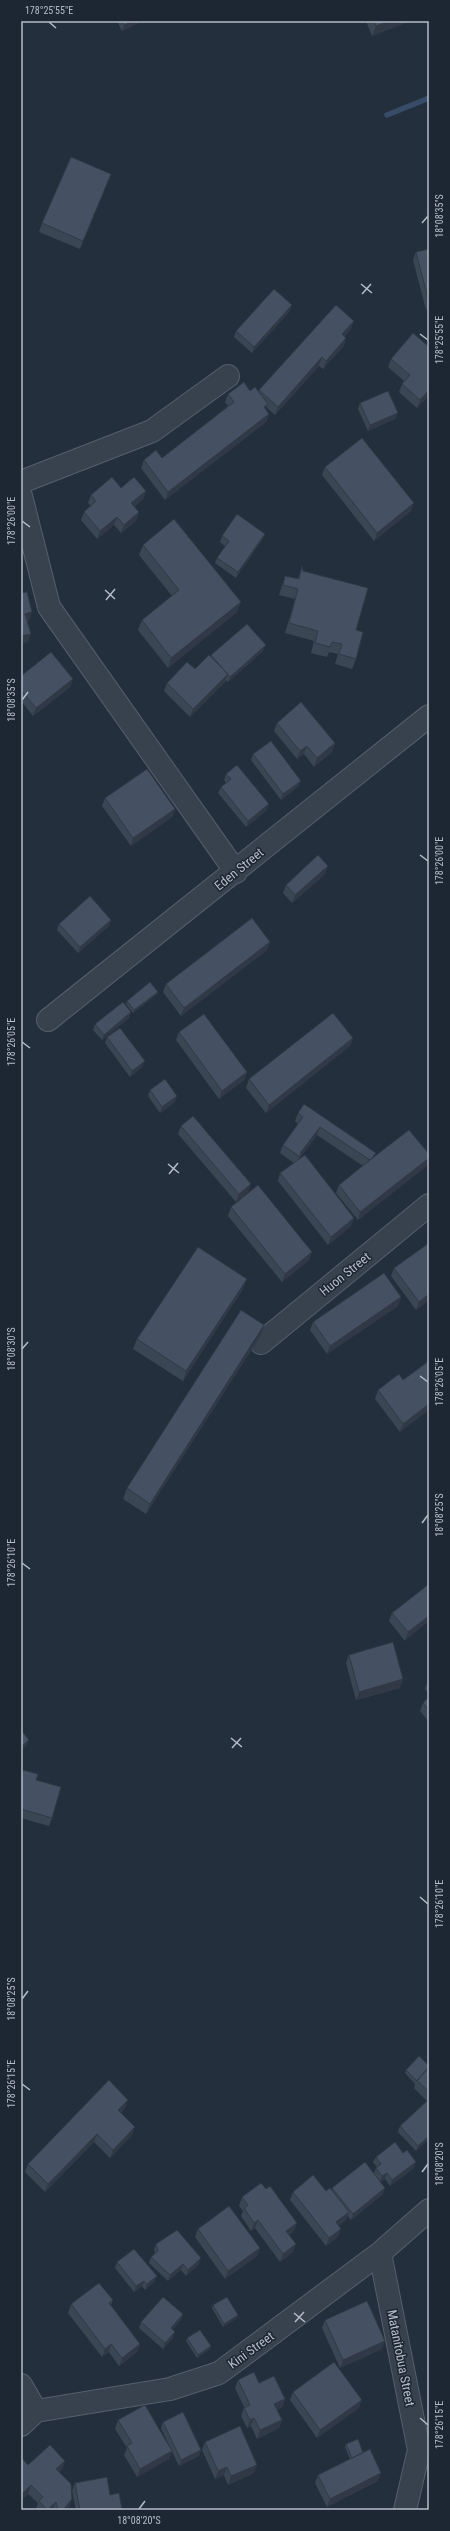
<svg xmlns="http://www.w3.org/2000/svg" width="450" height="2531" viewBox="0 0 450 2531" font-family="'Roboto Condensed',sans-serif">
<style>
.lines{fill:none;stroke-linecap:round;stroke-linejoin:round}
.stream{stroke:#394c67;stroke-width:5.5}
.minor-casing{stroke:#565f6c;stroke-width:24}
.minor{stroke:#38414e;stroke-width:22}
.wall{fill:#3b4654}
.shaded-wall{fill:#303945}
.building{fill:#455162;stroke:#303945}
.ticks{fill:none;stroke:#b4bcc9;stroke-width:1.5}
.labels{text-anchor:middle;dominant-baseline:central;stroke-width:3;stroke-linejoin:round;paint-order:stroke}
.street-label{font-size:13px;fill:#b4bcc9;stroke:#1d2633}
.neatline{fill:none;stroke:#b4bcc9;stroke-width:1.5}
.ticks-label{font-size:10px;text-anchor:middle;fill:#b4bcc9}
</style>
<rect width="100%" height="100%" fill="#242f3e"/>
<g class="lines">
<!-- stream -->
<path class="stream" d="M387 115 429 98"/>
<!-- minor casing -->
<g class="minor-casing">
<path id="minor" d="M21 482 152 431 228 376
M21 496 49 607 236 872
M48 1020 429 716
M261 1343 429 1205
M380 2253 419 2450 405 2510
M21 2385 36 2411 21 2425
M36 2411 170 2389 219 2373 380 2253 429 2210"/>
</g>
<!-- minor -->
<use href="#minor" class="minor"/>
</g>
<!-- wall -->
<path class="wall" d="M117 21H142L122 31Z
M366 21H410L372 36Z
M108 182 80 249 39 232 42 223Z
M429 249V309L426 310 413 260 416 252Z
M290 311 252 353 234 337 236 331Z
M351 329 345 336 344 346 323 369 319 366 275 415 266 407V410L269 414 266 422 165 500 141 468 144 460 162 458 228 406 225 402 228 394 250 391 259 392V390Z
M429 347V395L417 408 399 392 402 384 404 381 388 367 391 359Z
M360 403 395 419 368 431 358 409Z
M325 467 411 511 374 541 322 475Z
M121 488 146 491 143 499 134 507 139 512 136 521 121 533 114 525 97 539 81 520 84 512 91 506 88 503 91 495Z
M222 536 262 540 236 578 215 563 217 558 225 546 220 542Z
M143 545 241 602 237 612 168 668 138 630 142 620 172 596 139 555Z
M302 566 303 571 356 630V659L352 669 335 664 338 654 329 652 327 657 311 653 314 641 285 633 295 599 279 595 285 576 298 579Z
M263 651 228 682 226 680 225 682 190 717 164 691 167 683 195 669 211 657V655Z
M21 676 73 679 70 687 33 716 21 701Z
M277 723 335 743 332 752 314 767 304 754 297 759 274 731Z
M253 754 299 786 281 800 251 760Z
M226 774 267 810 246 827 218 793 221 787 226 783 224 780Z
M105 798 175 809 172 817 131 846 102 806Z
M325 874 292 903 283 893 286 885Z
M59 924 109 926 78 953 57 930Z
M270 942 267 950 181 1016 163 992 166 984Z
M158 992 157 994 133 1013 126 1004 127 1001Z
M131 1012 129 1018 102 1040 93 1030 95 1024Z
M179 1032 247 1072 244 1080 219 1099 176 1040Z
M107 1037 142 1067 130 1077 105 1043Z
M353 1038 350 1046 266 1113 246 1088 249 1079Z
M150 1090 175 1102 160 1113 148 1096Z
M298 1113 375 1157 429 1154V1161L428 1165 358 1220 336 1193 339 1185 363 1166 317 1135 299 1159 351 1226 328 1245 278 1181 280 1173 294 1163 280 1153 283 1145 298 1124 295 1121Z
M181 1126 248 1192 236 1202 178 1134Z
M231 1207 312 1252 309 1260 282 1282 228 1216Z
M429 1243V1300L416 1310 391 1276 394 1268Z
M243 1289 183 1381 133 1349 137 1339Z
M401 1297 398 1306 327 1354 310 1330 313 1322Z
M264 1325 261 1335 146 1514 123 1499 127 1488Z
M429 1361 400 1432 375 1399 378 1390 403 1380Z
M429 1584 405 1641 389 1621 392 1613Z
M349 1655 400 1688 356 1700 346 1663Z
M429 1680V1694L425 1689 428 1681Z
M429 1697V1722L420 1711 423 1703Z
M23 1770 52 1818 49 1826 21 1818V1775Z
M429 2066V2103L414 2088 415 2084 405 2073 406 2070Z
M125 2108 121 2113 132 2135 110 2158 94 2142 45 2192 25 2172 28 2164Z
M400 2126 429 2139 416 2151 398 2132Z
M376 2157 414 2168 390 2186 385 2179 380 2182 383 2194 351 2220 347 2215 346 2220 338 2226V2237L326 2246 290 2200 293 2192 326 2191 332 2190V2188L374 2173 376 2168 377 2167 373 2162Z
M242 2197 294 2231 289 2235 293 2252 280 2262 255 2228 251 2231 241 2216 243 2211 239 2206Z
M198 2229 260 2248 257 2256 225 2279 195 2237Z
M156 2244 199 2264 186 2276 181 2270 168 2281 149 2263 151 2257 155 2254 154 2250Z
M117 2262 157 2276 154 2282 145 2290 142 2286 134 2292 115 2268Z
M113 2300 111 2305 140 2344 137 2352 119 2366 109 2352 102 2357 68 2313 71 2304Z
M213 2305 237 2318 223 2327 212 2308Z
M183 2314 181 2320 172 2330 173 2338 163 2349 139 2328 141 2322Z
M325 2320 382 2349 340 2368 322 2328Z
M187 2338 211 2346 210 2349 197 2358 186 2341Z
M238 2380 259 2383 285 2399 282 2407 277 2410 282 2420 279 2428 257 2439 251 2426 247 2428 241 2416 244 2407 235 2388Z
M293 2392 359 2408 317 2438 290 2400Z
M118 2420 172 2451 169 2459 137 2477 124 2455 127 2448 115 2429Z
M163 2422 201 2450 199 2456 179 2466 161 2428Z
M205 2442 254 2473 228 2485 224 2475 215 2479 202 2450Z
M346 2444 363 2453 378 2481 327 2507 315 2483 318 2475 350 2459 345 2447Z
M65 2461 62 2469 59 2472 72 2499 69 2507 66 2510H36V2509L38 2503 28 2494V2465Z
M75 2483 110 2495 122 2510H76L72 2491Z"/>
<!-- shaded-wall -->
<path class="shaded-wall" d="M132 21H142L122 31 124 25Z
M389 21H410L372 36 376 26Z
M111 174 108 182 80 249 83 241Z
M429 302V309L426 310Z
M292 305 290 311 252 353 254 347Z
M354 321 351 329 339 342 342 334Z
M346 338 344 346 323 369 326 361Z
M322 357 319 366 275 415 278 407Z
M429 390V395L417 408 420 400Z
M268 404 265 412 264 407Z
M398 413 395 419 368 431 370 425Z
M269 414 266 422 165 500 168 492Z
M146 491 143 499 128 511 131 503Z
M414 503 411 511 374 541 377 533Z
M139 512 136 521 121 533 124 525Z
M117 517 114 525 97 539 100 531Z
M265 534 262 540 236 578 238 572Z
M241 602 237 612 168 668 171 658Z
M32 612 29 621 22 623 25 614Z
M31 634 28 642 21 644V636Z
M266 645 263 651 228 682 230 677Z
M228 674 225 682 190 717 193 709Z
M73 679 70 687 33 716 36 708Z
M335 743 332 752 314 767 317 758Z
M307 746 304 754 297 759 300 751Z
M301 781 299 786 281 800 283 794Z
M269 804 267 810 246 827 248 821Z
M175 809 172 817 131 846 133 838Z
M328 866 325 874 292 903 295 895Z
M111 920 109 926 78 953 80 947Z
M270 942 267 950 181 1016 184 1008Z
M158 992 157 994 133 1013 134 1010Z
M131 1012 129 1018 102 1040 104 1035Z
M353 1038 350 1046 266 1113 269 1105Z
M145 1061 142 1067 130 1077 132 1071Z
M247 1072 244 1080 219 1099 222 1091Z
M177 1096 175 1102 160 1113 162 1107Z
M320 1127 317 1135 299 1158 301 1152Z
M429 1158V1161L428 1165 358 1220 360 1212Z
M251 1184 248 1192 236 1202 239 1194Z
M354 1218 351 1226 328 1245 331 1237Z
M312 1252 309 1260 282 1282 285 1274Z
M247 1279 243 1289 183 1381 186 1371Z
M429 1294V1300L416 1310 419 1302Z
M401 1297 398 1306 327 1354 330 1346Z
M264 1325 261 1335 146 1514 150 1504Z
M429 1404V1410L400 1432 403 1424Z
M429 1616V1621L405 1641 408 1632Z
M403 1679 400 1688 356 1700 359 1692Z
M29 1740 27 1745 21 1751V1747Z
M128 2100 125 2108 115 2119 118 2110Z
M135 2127 132 2135 110 2158 113 2150Z
M97 2134 94 2142 45 2192 48 2184Z
M429 2136V2139L416 2151 418 2146Z
M416 2162 414 2168 390 2186 392 2180Z
M387 2173 385 2179 380 2182 382 2176Z
M385 2188 383 2194 351 2220 353 2214Z
M349 2212 346 2220 333 2230 336 2222Z
M258 2220 255 2228 251 2231 254 2223Z
M297 2223 294 2231 283 2239 286 2231Z
M341 2229 338 2237 326 2246 329 2238Z
M296 2244 293 2252 280 2262 283 2254Z
M260 2248 257 2256 225 2279 228 2271Z
M201 2258 199 2264 186 2276 188 2270Z
M183 2264 181 2270 168 2281 170 2275Z
M157 2276 154 2282 145 2290 147 2284Z
M144 2281 142 2286 134 2292 136 2286Z
M183 2314 181 2320 169 2334 171 2328Z
M238 2315 237 2318 223 2327 224 2324Z
M175 2332 173 2338 163 2349 165 2343Z
M385 2341 382 2349 340 2368 343 2360Z
M111 2344 109 2352 102 2357 105 2349Z
M140 2344 137 2352 119 2366 122 2358Z
M211 2346 210 2349 197 2358 198 2355Z
M285 2399 282 2407 271 2412 274 2404Z
M362 2400 359 2408 317 2438 320 2430Z
M254 2418 251 2426 247 2428 250 2420Z
M282 2420 279 2428 257 2439 260 2430Z
M201 2450 199 2456 179 2466 181 2460Z
M172 2451 169 2459 137 2477 140 2469Z
M65 2461 62 2469 53 2478 56 2469Z
M257 2465 254 2473 228 2485 231 2476Z
M227 2467 224 2475 215 2479 218 2471Z
M381 2473 378 2481 327 2507 330 2499Z
M31 2485 28 2494 21 2501V2495Z
M72 2499 69 2507 66 2510H63Z
M56 2502 53 2510H47Z"/>
<!-- building -->
<path class="building" d="M122 21H132L124 25Z
M374 21H389L376 26Z
M71 157 111 174 83 241 42 223Z
M429 249V302L416 252Z
M274 289 292 305 254 347 236 331Z
M336 305 354 321 342 334 346 338 326 361 322 357 278 407 259 390Z
M413 333 429 347V390L420 400 402 384 410 375 391 359Z
M244 382 250 391 255 387 268 404 264 407 269 414 168 492 144 460 156 450 162 458 234 402 228 394Z
M388 391 398 413 370 425 360 403Z
M362 438 414 503 377 533 325 467Z
M112 477 121 488 134 477 146 491 131 503 139 512 124 525 117 517 100 531 84 512 96 501 91 495Z
M237 514 265 534 238 572 217 558 229 541 222 536Z
M174 519 241 602 171 658 142 620 179 590 143 545Z
M302 566 303 571 368 588 356 630 363 632 356 659 339 654 342 644 332 642 330 647 315 643 318 631 289 623 298 589 283 585 285 576 299 579Z
M27 592 32 612 25 614 31 634 21 636V593Z
M247 624 266 645 230 677 211 655Z
M51 652 73 679 36 708 21 690V676Z
M209 655 228 674 193 709 167 683 187 662 195 669Z
M301 702 335 743 317 758 307 746 300 751 277 723Z
M271 741 301 781 283 794 253 754Z
M237 765 269 804 248 821 221 787 231 779 226 774Z
M147 769 175 809 133 838 105 798Z
M318 855 328 866 295 895 286 885Z
M90 896 111 920 80 947 59 924Z
M252 918 270 942 184 1008 166 984Z
M150 982 158 992 134 1010 127 1001Z
M123 1002 131 1012 104 1035 95 1024Z
M333 1013 353 1038 269 1105 249 1079Z
M204 1014 247 1072 222 1091 179 1032Z
M120 1028 145 1061 132 1071 107 1037Z
M165 1079 177 1096 162 1107 150 1090Z
M304 1104 376 1153 370 1160 409 1130 429 1154V1158L360 1212 339 1185 370 1160 320 1127 301 1152 300 1157 283 1145 303 1117 298 1113Z
M193 1116 251 1184 239 1194 181 1126Z
M305 1155 354 1218 331 1237 280 1173Z
M258 1185 312 1252 285 1274 231 1207Z
M429 1243V1294L419 1302 394 1268Z
M198 1247 247 1279 186 1371 137 1339Z
M384 1273 401 1297 330 1346 313 1322Z
M241 1310 264 1325 150 1504 127 1488Z
M429 1361V1404L403 1424 378 1390 399 1374 403 1380Z
M429 1584V1616L408 1632 392 1613Z
M393 1642 403 1679 359 1692 349 1655Z
M429 1697V1710L423 1703Z
M21 1730 29 1740 21 1747Z
M23 1770 38 1774 36 1780 61 1787 52 1818 21 1809V1777Z
M419 2056 429 2066V2067L417 2081 406 2070Z
M429 2067V2092L417 2080Z
M109 2080 128 2100 118 2110 135 2127 113 2150 97 2134 48 2184 28 2164Z
M427 2101 429 2104V2136L418 2146 400 2126Z
M395 2142 403 2153 407 2150 416 2162 392 2180 387 2173 382 2176 376 2168 381 2164 376 2157Z
M365 2162 385 2188 353 2214 332 2188Z
M313 2175 326 2191 330 2188 349 2212 336 2222 341 2229 329 2238 293 2192Z
M261 2183 266 2189 270 2186 297 2223 286 2231 296 2244 283 2254 258 2220 254 2223 244 2208 248 2205 242 2197Z
M229 2206 260 2248 228 2271 198 2229Z
M177 2230 201 2258 188 2270 183 2264 170 2275 151 2257 158 2251 156 2244Z
M134 2249 157 2276 147 2284 144 2281 136 2286 117 2262Z
M99 2283 113 2300 109 2303 140 2344 122 2358 111 2344 105 2349 71 2304Z
M163 2297 183 2314 171 2328 175 2332 165 2343 141 2322Z
M227 2297 238 2315 224 2324 213 2305Z
M367 2301 385 2341 343 2360 325 2320Z
M200 2330 211 2346 198 2355 187 2338Z
M334 2362 362 2400 320 2430 293 2392Z
M254 2372 259 2383 274 2376 285 2399 274 2404 282 2420 260 2430 254 2418 250 2420 244 2408 250 2405 238 2380Z
M145 2405 172 2451 140 2469 127 2446 132 2443 118 2420Z
M183 2412 201 2450 181 2460 163 2422Z
M240 2426 257 2465 231 2476 227 2467 218 2471 205 2442Z
M358 2439 363 2453 352 2458 346 2444Z
M50 2445 65 2461 56 2469 71 2484 72 2499 63 2510H58L56 2502 47 2510 39 2501 43 2497 31 2485 21 2495V2457L28 2465Z
M370 2449 381 2473 330 2499 318 2475Z
M107 2477 110 2495 119 2493 122 2510H80L75 2483Z"/>
<!-- ticks -->
<path class="ticks" d="M49 22 56 28M422 223 428 216M361 284 372 293M362 294 371 284M420 334 428 340M22 521 30 527M105 590 115 599M106 600 115 589M22 700 28 692M420 855 428 861M22 1042 30 1048M168 1164 179 1173M169 1174 178 1163M22 1349 28 1342M420 1376 428 1382M422 1523 428 1515M22 1563 30 1569M231 1738 242 1747M232 1748 241 1738M420 1897 428 1904M22 1999 28 1991M22 2084 30 2090M422 2172 428 2164M294 2313 305 2322M295 2322 304 2312M420 2418 428 2425M139 2509 145 2501"/>
<g class="labels">
<!-- street labels -->
<g class="street-label">
<text transform="translate(239 869) rotate(-39)">Eden Street</text>
<text transform="translate(345 1274) rotate(-39)">Huon Street</text>
<text transform="translate(251 2350) rotate(-36)">Kini Street</text>
<text transform="translate(401 2358) rotate(79)">Matanitobua Street</text>
</g>
</g>
<!-- border -->
<rect width="450" height="2531" fill="none" stroke="#1d2633" stroke-width="44"/>
<rect x="22" y="22" width="406" height="2487" class="neatline"/>
<g class="ticks-label">
<text x="49" y="14">178°25'55"E</text>
<text transform="translate(439 216) rotate(-90)" y="4">18°08'35"S</text>
<text transform="translate(439 340) rotate(-90)" y="4">178°25'55"E</text>
<text transform="translate(11 521) rotate(-90)" y="4">178°26'00"E</text>
<text transform="translate(11 700) rotate(-90)" y="4">18°08'35"S</text>
<text transform="translate(439 861) rotate(-90)" y="4">178°26'00"E</text>
<text transform="translate(11 1042) rotate(-90)" y="4">178°26'05"E</text>
<text transform="translate(11 1349) rotate(-90)" y="4">18°08'30"S</text>
<text transform="translate(439 1382) rotate(-90)" y="4">178°26'05"E</text>
<text transform="translate(439 1515) rotate(-90)" y="4">18°08'25"S</text>
<text transform="translate(11 1563) rotate(-90)" y="4">178°26'10"E</text>
<text transform="translate(439 1904) rotate(-90)" y="4">178°26'10"E</text>
<text transform="translate(11 1999) rotate(-90)" y="4">18°08'25"S</text>
<text transform="translate(11 2084) rotate(-90)" y="4">178°26'15"E</text>
<text transform="translate(439 2164) rotate(-90)" y="4">18°08'20"S</text>
<text transform="translate(439 2425) rotate(-90)" y="4">178°26'15"E</text>
<text x="139" y="2524">18°08'20"S</text>
</g>
</svg>
